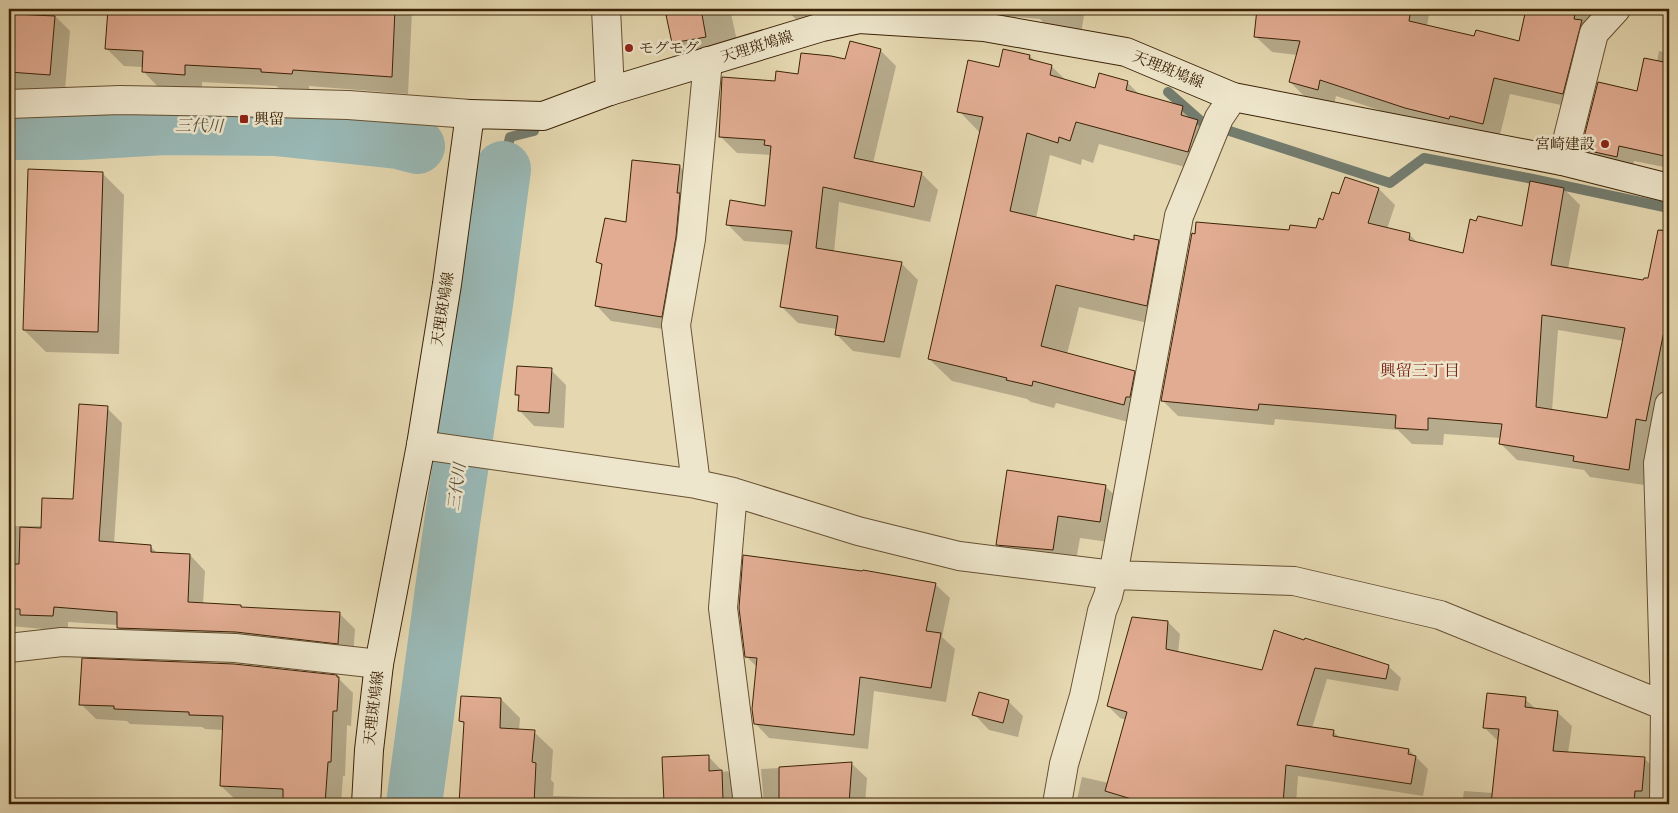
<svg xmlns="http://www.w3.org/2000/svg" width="1678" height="813" viewBox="0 0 1678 813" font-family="'IM FELL English','Noto Serif JP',serif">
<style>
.shadow{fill:#0003;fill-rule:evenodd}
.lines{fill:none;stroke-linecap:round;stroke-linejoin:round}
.stream{stroke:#737c6f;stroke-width:10}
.river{stroke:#99b8b5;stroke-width:56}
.building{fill:#e1ac92;stroke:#3b2206;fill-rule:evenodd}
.minor-casing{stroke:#665031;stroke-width:30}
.secondary-casing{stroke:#3b2206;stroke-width:30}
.minor{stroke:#eee6cc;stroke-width:28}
.secondary{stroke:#eee6cc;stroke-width:28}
.poi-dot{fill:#8f2418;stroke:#eee6cc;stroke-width:2}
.labels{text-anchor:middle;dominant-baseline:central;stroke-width:5;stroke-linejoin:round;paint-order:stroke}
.street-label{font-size:15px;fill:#3b2206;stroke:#eee6cc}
.poi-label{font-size:15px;fill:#3b2206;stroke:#eee6cc;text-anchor:start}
.water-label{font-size:16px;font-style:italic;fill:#574f3b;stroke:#eee6cc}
.neighbourhood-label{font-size:16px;fill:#7a1f14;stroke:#eee6cc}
</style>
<rect width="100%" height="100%" fill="#e5d8b1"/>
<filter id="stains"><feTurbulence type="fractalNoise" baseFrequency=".004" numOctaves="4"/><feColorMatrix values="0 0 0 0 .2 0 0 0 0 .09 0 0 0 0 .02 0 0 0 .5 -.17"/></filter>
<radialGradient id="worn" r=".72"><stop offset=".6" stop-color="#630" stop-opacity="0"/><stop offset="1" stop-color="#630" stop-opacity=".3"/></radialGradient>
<!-- shadow -->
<path class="shadow" d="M109 9H409L412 12 408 94 309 86V91L280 89 276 86 202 82V91L160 89 143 71V67L124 66 107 49Z
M671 9H730L739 50 689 59 673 42Z
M785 9H847L800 23Z
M995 9H1085L1081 34 1050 29 1040 19 1002 16Z
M1258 9H1430L1427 26 1475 37 1520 42 1527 9H1604L1579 109 1510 94 1499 139 1422 124 1336 96 1334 105 1306 98 1290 82 1297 55 1272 52 1255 36Z
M9 13 54 15 70 31 65 90 34 88V90L19 89 18 98 9 97Z
M880 50 896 66 873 163 921 173 938 190 930 222 839 202 834 252 901 263 918 280 900 358 853 351 836 334 837 329 798 323 781 306 791 245 744 241 727 224 766 207 771 155 737 153 720 136 776 82Z
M1659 51 1669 53V168L1634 161 1632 172 1598 164 1582 149 1638 92 1657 62Z
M1030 56 1036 62 1051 66 1067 81 1096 90 1127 82 1140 95 1183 107 1220 144 1211 174 1099 144 1093 163 1082 159 1081 165 1050 155 1036 218 1135 241 1158 242 1181 264 1169 328 1079 307 1067 354 1134 372 1157 395 1147 427 1056 403 1054 408 1031 402 1027 399 952 381 929 359 980 133 959 111 1000 68Z
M679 166 694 180 676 331 611 321 597 306 603 267 598 262 627 224Z
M102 173 124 195 119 354 46 352 24 330Z
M1379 189 1395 205 1387 229 1410 235 1418 243 1464 255 1523 227 1564 189 1580 205 1568 269 1644 281 1649 280 1660 229 1669 231V398L1652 434 1644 485 1590 477 1584 470 1517 460 1501 444 1502 438 1444 434 1443 445 1412 444 1398 430 1275 419 1274 425H1272L1178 416 1162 400 1290 232 1317 229 1340 196ZM1558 330 1624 341 1608 420 1552 411Z
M9 364 13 368 9 493Z
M551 370 566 385 564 428 534 426 519 410 520 398 516 394Z
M107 408 122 423 114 544 150 546 158 554 190 555 205 571 203 604 242 609 340 614 355 629 353 658 133 643 118 628V625L68 622V631L9 626V526H42L74 500Z
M1105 486 1128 508 1122 544 1080 538 1074 572 1020 567 997 544Z
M935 584 950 598 942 637 955 649 946 702 874 691 868 749 769 738 755 723 757 667 746 656Z
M1168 622 1180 634 1178 653 1263 672 1275 632 1388 666 1401 678 1398 691 1327 679 1312 728 1333 731 1341 739 1409 750 1428 769 1423 796 1298 776 1296 804H1076L1082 777 1109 783 1126 720 1120 718 1108 706Z
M336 676 353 693 351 726 347 725 345 776H343L341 804H284V803L236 800 221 786 224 730 205 729 202 727 130 724 127 721 96 719 81 704Z
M501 699 520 718 519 731 534 732 553 750 551 780 554 783 553 796 620 798 626 804H460L465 725 461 721Z
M1525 699 1536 709 1557 712 1572 726 1568 753 1644 758 1659 773 1656 804H1462L1464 791 1493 793 1499 742 1484 727Z
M1008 701 1023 716 1018 737 989 730 974 714Z
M708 756 723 772 727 771 742 786 745 804H666L664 758Z
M852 764 867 778 865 804H764L761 769Z"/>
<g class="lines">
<!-- stream -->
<path class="stream" d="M1168 92 1202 122 1390 183 1424 158 1528 178 1669 208
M503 169 510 137 534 131"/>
<!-- river -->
<path class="river" d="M9 132H80L165 127 275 128 398 141 417 146
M414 804 452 523 485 304 503 169"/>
</g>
<!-- building -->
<path class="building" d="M108 9H395L392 77 293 70 292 74 261 72V69L185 65V75L142 72 143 51 105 49Z
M670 9H701L706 37 672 43 666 15 671 14Z
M1257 9H1411L1409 21 1474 36 1476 30 1519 41 1526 9H1576L1574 19 1582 20 1563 94 1494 78 1483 124 1450 116 1449 119 1405 108 1320 80 1318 90 1289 82 1300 41 1254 37Z
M14 14 55 16 50 75 9 72V25L13 26Z
M850 41 881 49 854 158 922 172 914 207 823 187 816 248 902 262 884 342 835 335 838 316 780 307 792 231 726 225 730 200 765 206 771 146 764 145 765 140 719 137 722 77 775 81 776 71 798 74 801 53 831 56 845 59Z
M1003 49 1030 55 1029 59 1052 65 1050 75 1095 88 1099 73 1128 81 1126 90 1183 106 1181 115 1198 120 1188 152 1076 122 1070 141 1059 137 1058 143 1027 133 1010 211 1134 240V235L1159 240 1147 306 1056 285 1041 346 1135 371 1130 397H1126L1124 405 1033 381 1032 386 1006 380 1007 378 928 359 983 117 957 112 968 60 999 67Z
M1644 58 1669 63V157L1619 146 1617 157 1581 149 1598 82 1637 91Z
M632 160 680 165 677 193H680L676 237 662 317 595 306 602 264 596 262 605 218 626 222Z
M28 169 103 172 98 332 23 330Z
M1345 177 1379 188 1368 223 1410 233 1409 240 1463 253 1470 219 1476 221 1478 216 1522 226 1530 181 1564 188 1551 265 1643 280 1644 278H1648L1658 230 1669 231V306L1646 421 1636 419 1629 470 1573 461 1574 456 1499 444 1502 424 1428 418V430L1395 428 1396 415 1259 404 1258 410H1255L1161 401 1192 233 1195 234 1196 222 1289 230 1290 225 1316 228 1319 218 1323 220 1332 192 1339 194ZM1542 315 1625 328 1607 418 1536 407Z
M517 366 552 368 549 413 518 411 519 395H515Z
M79 404 108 406 99 541 151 545V552L190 554 188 602 241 605V607L340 612 338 644 236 632 117 628V612L54 607 53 616 20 615V609H9L11 564H19L20 527 41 528 42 498 73 499Z
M1007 470 1106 485 1100 522 1058 516 1053 550 996 545Z
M743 555 862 571 863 570 936 583 926 631 941 633 931 688 860 677 854 735 754 724 752 709 757 658 745 657 739 608Z
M1132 617 1168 621 1166 649 1262 670 1274 630 1304 640 1305 638 1389 665 1386 679 1315 668 1297 725 1334 730 1333 736 1409 749 1408 754 1416 756 1411 784 1286 765 1283 804H1148L1105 791 1127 712 1107 706Z
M82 658 234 664 337 675V677H339L337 711H333L331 762H328L325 804H283V789L220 786 223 716 189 715V712L114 709V706L79 705Z
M979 692 1009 700 1003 723 972 715Z
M1487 693 1526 697 1525 707 1558 711 1553 751 1645 757 1642 791H1635L1634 804H1491L1499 729 1483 728Z
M461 696 501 698 500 728 535 730 532 762 536 763 534 804H459L464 722 459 721Z
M709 755V771L722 770 723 800 664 803 662 757Z
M852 762 849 804H779V767Z"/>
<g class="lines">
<!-- minor casing -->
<g class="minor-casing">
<path id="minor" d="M606 9 610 91
M9 104 120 100 232 102 348 105 470 114
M1562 161 1594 33 1616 9
M421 445 696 484 733 492 858 531 959 556 1113 575 1294 581 1440 615 1665 706
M696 484 676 325 691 239 708 61
M733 492 723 608 748 804
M9 648 62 642 235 648 379 664
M1057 804 1064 764 1084 696 1102 611 1108 596 1113 575 1179 216 1219 118 1233 97
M1664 804 1665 706 1658 463 1669 405"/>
</g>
<!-- secondary casing -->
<g class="secondary-casing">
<path id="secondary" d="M366 804 369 750 379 664 421 445 447 284 470 114 543 116 610 91 822 27 859 19 954 25 984 27 1126 52 1233 97 1562 161 1669 188"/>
</g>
<!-- minor -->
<use href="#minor" class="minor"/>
<!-- secondary -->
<use href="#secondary" class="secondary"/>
</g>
<!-- markers -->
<g class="poi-dot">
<circle cx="629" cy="48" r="5"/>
<rect x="239" y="114" width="10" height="10" rx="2.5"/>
<circle cx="1605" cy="144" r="5"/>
</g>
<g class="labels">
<!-- street labels -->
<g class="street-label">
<text transform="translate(757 47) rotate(-17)">天理斑鳩線</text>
<text transform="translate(1168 70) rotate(22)">天理斑鳩線</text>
<text transform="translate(443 309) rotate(-81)">天理斑鳩線</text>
<text transform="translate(374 708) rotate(-83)">天理斑鳩線</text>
</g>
<!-- poi labels -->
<g class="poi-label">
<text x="639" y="48">モグモグ</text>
<text x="254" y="119">興留</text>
<text x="1595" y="144" text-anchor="end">宮崎建設</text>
</g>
<!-- water labels -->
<g class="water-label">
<text transform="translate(199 127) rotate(1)">三代川</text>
<text transform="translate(458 487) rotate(-82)">三代川</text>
</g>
<!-- neighbourhood labels -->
<g class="neighbourhood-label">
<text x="1420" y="372">興留三丁目</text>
</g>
</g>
<!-- margin -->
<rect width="1678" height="813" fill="none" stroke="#e5d8b1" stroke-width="30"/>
<rect x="10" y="10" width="1658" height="793" fill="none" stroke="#3b2206" stroke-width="2.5"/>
<rect x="15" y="15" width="1648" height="783" fill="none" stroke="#3b2206"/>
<rect width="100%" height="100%" filter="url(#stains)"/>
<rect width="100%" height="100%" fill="url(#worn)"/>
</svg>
